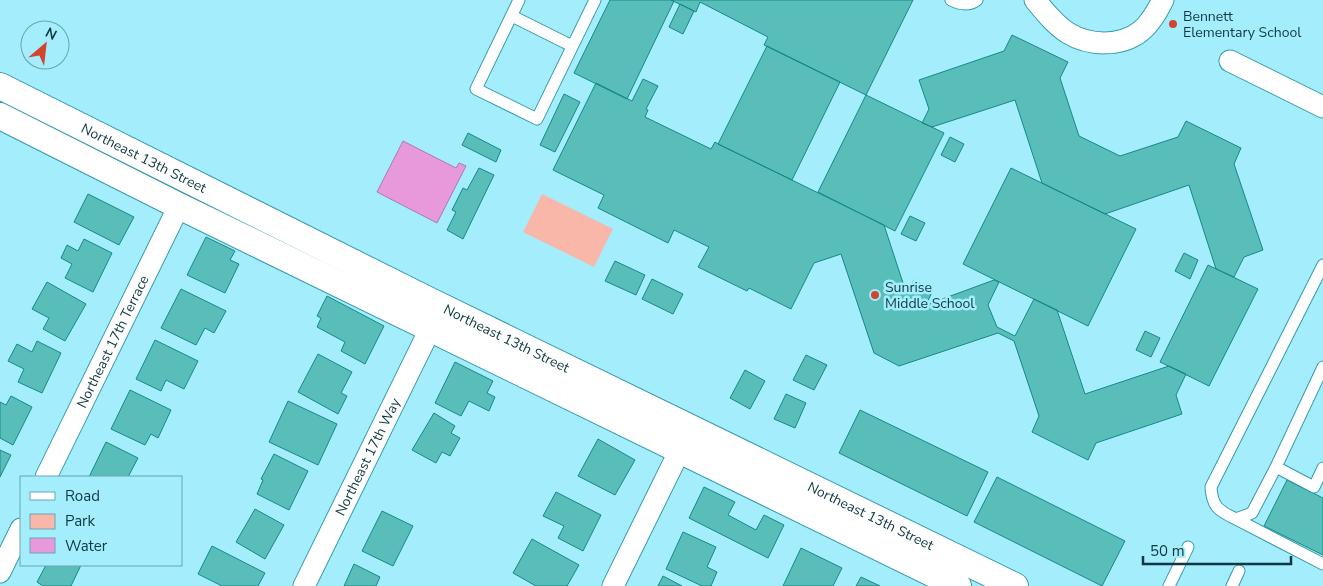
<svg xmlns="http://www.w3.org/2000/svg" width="1323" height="586" viewBox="0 0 1323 586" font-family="'Nunito Sans',sans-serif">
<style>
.green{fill:#f9b7aa}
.water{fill:#e899dc;stroke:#a77cad}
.building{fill:#59beba;stroke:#148986}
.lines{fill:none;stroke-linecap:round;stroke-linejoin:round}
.service-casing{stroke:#359aac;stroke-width:13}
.minor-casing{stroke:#359aac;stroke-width:23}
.tertiary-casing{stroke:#359aac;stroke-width:28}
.service{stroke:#fff;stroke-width:11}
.minor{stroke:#fff;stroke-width:21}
.tertiary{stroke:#fff;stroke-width:26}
.poi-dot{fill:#d1452e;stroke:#a4edfd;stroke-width:2}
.labels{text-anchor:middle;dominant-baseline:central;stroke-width:5;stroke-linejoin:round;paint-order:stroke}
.poi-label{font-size:14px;fill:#0e3940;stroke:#a4edfd;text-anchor:start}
.street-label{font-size:14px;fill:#0e3940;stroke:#a4edfd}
</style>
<rect width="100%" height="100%" fill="#a4edfd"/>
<!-- green -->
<path class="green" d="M542 194 613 229 594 267 523 232Z"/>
<!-- water -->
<path class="water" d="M403 141 456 168 459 163 466 166 437 223 377 192Z"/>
<!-- building -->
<path class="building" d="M610 0H671L674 1 627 99 574 73Z
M671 0H913L866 95 764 45 768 37 700 2 696 12Z
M680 4 694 11 683 34 669 27Z
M1012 35 1068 62 1060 78 1079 136 1120 156 1178 137 1186 121 1241 148 1234 164 1263 250 1244 257 1234 277 1216 269 1189 185 1105 214 1042 183 1015 100 932 127 922 123 929 109 919 80 1004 51Z
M767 46 840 82 792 180 718 144Z
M643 79 658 86 646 109 648 110 645 117 711 149 715 142 718 144 884 225 907 295 914 280 933 290 926 305 994 280 999 282 988 305 997 327 1015 336 1034 299 1057 310 1085 394 1169 366 1186 374 1176 395 1182 414 1096 443 1088 460 1032 432 1039 416 1014 341 998 333 899 366 874 353 841 254 814 263 791 309 749 288 747 291 698 267 709 247 674 230 668 243 598 208 604 195 553 170 596 83 632 101Z
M564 94 580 102 555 152 540 145Z
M866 95 944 133 895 231 818 192Z
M468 133 501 150 496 162 462 145Z
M950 137 964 144 955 162 941 155Z
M479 168 494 175 463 239 447 230 456 212 452 210 463 188 467 190Z
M1011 168 1136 229 1088 326 963 264Z
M88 194 134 217 119 245 74 222Z
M910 216 925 223 916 241 901 234Z
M206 237 235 251 230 260 239 264 225 293 187 275Z
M84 239 112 253 93 292 65 278 72 264 61 258 67 245 78 251Z
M1184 253 1198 260 1190 279 1175 271Z
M615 261 645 275 636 295 605 281Z
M1208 265 1258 289 1209 386 1160 362Z
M652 279 683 294 673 314 642 299Z
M47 282 86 304 65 341 43 329 49 318 32 309Z
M181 289 226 311 214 333 205 328 196 345 161 328Z
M327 296 384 326 365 364 341 351 345 342 317 327 321 318 317 316Z
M1145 331 1160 338 1151 357 1136 350Z
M155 340 198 361 184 389 166 380 161 391 136 379Z
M37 341 61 353 42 393 18 382 24 369 8 361 17 344 32 352Z
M318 354 352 372 341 393 347 396 338 414 298 392Z
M806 355 827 365 814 390 793 380Z
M455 362 493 381 487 393 495 397 489 411 469 401 461 416 435 403Z
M745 370 765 381 750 409 730 398Z
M130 390 171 410 158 438 151 434 145 445 111 429Z
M786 394 806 403 795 428 774 419Z
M11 396 32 407 13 445 0 438V402L6 405Z
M288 401 337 424 318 465 269 442Z
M860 410 988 472 967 516 839 453Z
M434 413 455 426 451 433 460 438 450 456 442 452 436 463 412 450Z
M598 439 635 460 615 495 578 476Z
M106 442 138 458 128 477H89Z
M0 450 11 455 0 477Z
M274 454 308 471 289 510 257 494 263 480 261 479Z
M997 477 1125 541 1102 586 974 522Z
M1287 480 1323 498V555L1264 526Z
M704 487 735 502 728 515 756 530 764 515 784 525 768 558 689 518Z
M556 492 601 515 583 551 558 538 564 526 543 516Z
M255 509 284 525 265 559 236 542Z
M382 511 413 526 393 566 362 551Z
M683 532 716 547 707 567 717 572 711 586H702L666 569Z
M532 539 579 565 567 586H536L513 573Z
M212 546 265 573 258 586H222L198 574Z
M801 548 842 568 833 586H783Z
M354 564 380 577 376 586H344Z
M46 565H81L71 586H43L37 582Z
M663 576 682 586H658Z
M861 577 880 586H856Z"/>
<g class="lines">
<!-- service casing -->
<g class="service-casing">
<path id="service" d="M519 0 476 89 537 119 595 0
M951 0C959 4 969 6 977 0
M512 16 572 46
M1323 367 1276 467 1314 487 1323 468
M1276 467 1252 513 1236 519C1219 511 1212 507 1211 487L1323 265
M1236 519 1323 564
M1169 586 1188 547
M1232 586 1239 571"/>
</g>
<!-- minor casing -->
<g class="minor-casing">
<g id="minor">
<path d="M1035 0C1045 12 1055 25 1068 33 1089 46 1121 47 1141 31 1151 23 1157 11 1163 0"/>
<path d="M1230 61 1323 107"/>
<path id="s1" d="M46 477 179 206"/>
<path d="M0 572 21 529"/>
<path id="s2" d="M304 586 437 315"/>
<path d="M613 586 680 450"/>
</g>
</g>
<!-- tertiary casing -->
<g class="tertiary-casing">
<g id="tertiary">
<path id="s3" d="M0 86 426 299 1015 586"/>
<path d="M0 116 179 206 958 586"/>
</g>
</g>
<!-- service -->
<use href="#service" class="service"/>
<!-- minor -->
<use href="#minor" class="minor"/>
<!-- tertiary -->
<use href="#tertiary" class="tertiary"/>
</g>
<!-- markers -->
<g class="poi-dot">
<circle cx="1173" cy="24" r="5"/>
<circle cx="875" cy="295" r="5"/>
</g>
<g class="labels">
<!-- poi labels -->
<g class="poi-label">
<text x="1183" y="16">Bennett<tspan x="1183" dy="16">Elementary School</tspan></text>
<text x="885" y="287">Sunrise<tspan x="885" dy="16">Middle School</tspan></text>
</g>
<!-- street labels -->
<g class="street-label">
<text stroke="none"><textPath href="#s3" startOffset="161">Northeast 13th Street</textPath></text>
<text stroke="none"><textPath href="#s3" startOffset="566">Northeast 13th Street</textPath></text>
<text stroke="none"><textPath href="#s1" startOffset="151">Northeast 17th Terrace</textPath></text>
<text stroke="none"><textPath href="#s2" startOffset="144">Northeast 17th Way</textPath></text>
<text stroke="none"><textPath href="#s3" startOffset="971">Northeast 13th Street</textPath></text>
</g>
</g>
<!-- legend -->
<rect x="20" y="476" width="162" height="90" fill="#a4edfd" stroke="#68a5b1"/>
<rect x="30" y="492" width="25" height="8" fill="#ffffff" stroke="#68a5b1"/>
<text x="65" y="501" font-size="15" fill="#0e3940">Road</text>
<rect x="30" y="514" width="25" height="15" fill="#f9b7aa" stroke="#68a5b1"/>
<text x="65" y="526" font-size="15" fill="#0e3940">Park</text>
<rect x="30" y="538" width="25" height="15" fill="#e899dc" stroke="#68a5b1"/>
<text x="65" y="551" font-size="15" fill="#0e3940">Water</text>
<!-- north arrow -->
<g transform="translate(45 45) rotate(28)"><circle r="24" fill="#a4edfd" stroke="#68a5b1"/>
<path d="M0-4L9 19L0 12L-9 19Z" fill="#d1452e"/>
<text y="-8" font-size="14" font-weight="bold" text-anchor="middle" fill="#0e3940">N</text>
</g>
<!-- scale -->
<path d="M1143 556v8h148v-8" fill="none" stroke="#0e3940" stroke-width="2.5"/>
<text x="1150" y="556" font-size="15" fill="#0e3940" stroke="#a4edfd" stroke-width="4" paint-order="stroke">50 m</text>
</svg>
